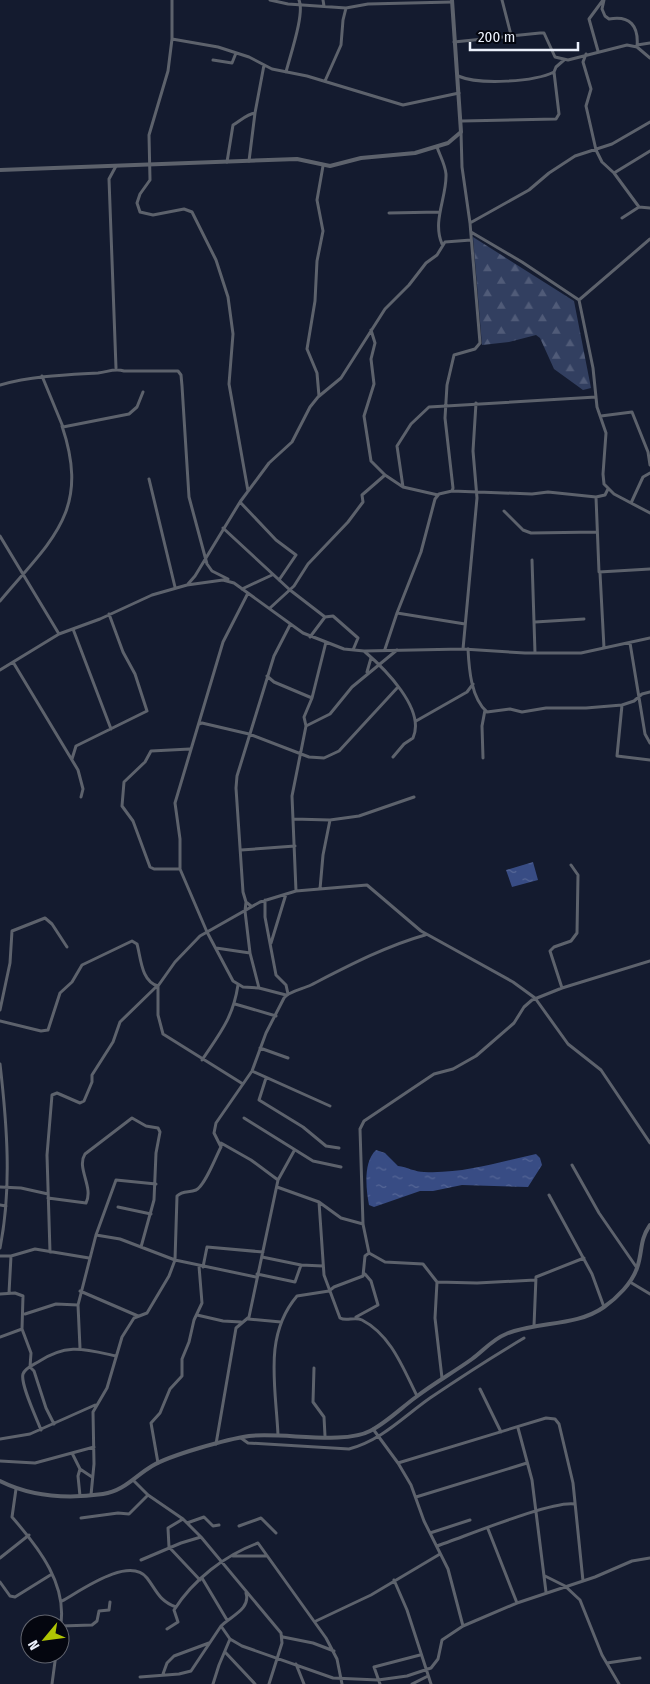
<svg xmlns="http://www.w3.org/2000/svg" width="650" height="1684" viewBox="0 0 650 1684" font-family="'Fira Sans Condensed',sans-serif">
<style>
.forest{fill:url(#forest-firs)}
.water{fill:url(#water-ripples)}
.lines{fill:none;stroke-linecap:round;stroke-linejoin:round}
.minor{stroke:#5d626c;stroke-width:3}
.tertiary{stroke:#5d626c;stroke-width:4}
</style>
<defs>
<pattern id="forest-firs" width="22" height="20" patternUnits="userSpaceOnUse" patternTransform="scale(1.25)"><rect width="22" height="20" fill="#323f60"/><path d="M5 1l3.5 6h-7zM16 11l3.5 6h-7z" fill="#505b78"/></pattern>
<pattern id="water-ripples" width="26" height="14" patternUnits="userSpaceOnUse" patternTransform="scale(1.25)"><rect width="26" height="14" fill="#384c84"/><path d="M2 4q2-2 4 0t4 0M15 11q2-2 4 0t4 0" fill="none" stroke="#556696"/></pattern>
</defs>
<rect width="100%" height="100%" fill="#141b2f"/>
<!-- forest -->
<path class="forest" d="M473 237 574 301 591 388 583 390 554 369 540 338 536 335 509 342 482 345Z"/>
<!-- water -->
<path class="water" d="M533 862 538 880 512 887 506 870Z
M376 1150 385 1153 398 1166C407 1167 415 1172 424 1172 463 1174 499 1162 536 1154L540 1158 542 1165 528 1187 462 1185 433 1191H420L374 1207 369 1205C366 1189 363 1162 376 1150Z"/>
<g class="lines">
<!-- minor -->
<path class="minor" d="M172 0V39L168 71 149 135 150 180 140 194 137 203 140 212 153 215 184 209 192 212 216 260 228 297 233 334 229 384 248 491
M270 0 288 4 346 8 368 4 452 2
M323 0 324 6
M502 0 511 35
M604 0 602 9 605 16 609 19C630 15 639 26 637 47
M172 39 218 47 249 57 272 69 307 76 403 105 459 93
M454 42 540 33H544L555 57 568 60 627 45 637 47 650 58
M637 45 650 43
M598 51 589 19 603 0
M586 54 583 62 591 89 586 106 596 150 602 162 614 173 639 207
M213 60 232 63 236 53
M286 72C290 56 305 13 299 0
M458 76C479 85 534 82 554 72
M325 81 341 45 343 20 346 8
M462 121 556 119 559 114 554 72 556 67 564 60
M437 147C440 156 445 164 446 174 447 197 432 221 442 244
M249 161 255 113 264 65
M227 162 233 125C240 121 247 114 255 113
M614 173 650 151
M389 213 439 212
M622 218 639 207 650 208
M470 223 529 190 549 173 575 156 612 144 650 122
M471 232 522 262 579 300 593 368 597 407 606 433 603 474 604 484 614 494 650 513
M579 300 650 239
M371 330 375 343 371 359 374 384 364 416 371 461 385 475 403 487 438 495
M116 368 109 179 116 166
M42 376 63 427 129 414 137 407 143 392
M0 385C33 376 64 375 98 373 108 372 114 368 124 371H178L181 375 182 386 189 497 207 564 212 571 228 579
M319 396 317 373 307 349 315 301 317 261 323 231 317 200 323 166
M601 416 632 412 648 452 650 465
M149 479 175 587
M403 487 397 446 411 424 429 407 596 397
M452 491 532 494 548 492 596 497 605 495 608 489
M596 497 599 572 650 569
M240 502 276 540 296 555 279 580
M631 503 643 477 650 473
M504 511 523 530 531 533 597 532
M223 528 290 590 325 617
M0 536 59 634
M532 560 535 653
M600 573 604 648
M188 584 195 576 240 502 269 463 292 442 310 407 318 397 341 378 385 309 409 285 426 263 437 255 445 242 471 240
M242 589 272 575
M248 593 223 642 175 803 180 839V869L207 932 233 981 243 987 259 988
M0 601C51 540 91 512 62 426
M270 608 294 586 308 564 348 522 363 502 362 495 385 475
M397 613 465 624
M535 622 584 619
M73 629 111 729
M310 637 325 617 333 616 358 638 353 650
M630 643 645 734 650 743
M385 649 397 613 421 552 435 499 439 494 452 491 453 488 445 418 447 385 454 355 475 349 480 343 470 223 462 167 461 132
M463 649 477 498 473 451 476 403
M468 649C469 669 471 698 487 712L510 709 522 712 546 708H586L622 705
M364 651C384 668 426 709 413 738L404 744 393 757
M13 662 78 770 83 789 81 797
M0 670 59 634 100 619 152 595 187 585 223 580 234 583 303 633 344 649 364 651 463 649 525 653H581L650 638
M367 672 371 658
M267 676 274 682 312 698
M650 692 642 694 634 701 622 705 617 756 650 760
M416 721 467 692 473 684
M199 724 202 723 249 734 309 757 324 758 339 751 398 687
M306 726 304 717 312 698 326 642
M483 758 482 726 485 710
M72 759 76 746 147 711 135 674 123 652 109 614
M293 819 330 820 359 816 414 797
M241 850 295 846
M180 869H154L150 867 133 821 122 806 124 782 145 762 151 751 190 749
M320 889 323 855 330 820
M296 891 292 796 306 726 330 714 352 687 397 650
M265 900V917L276 975 286 985 288 994
M246 902 245 911 250 953
M251 906 246 902 243 892 236 788 237 776 274 656 290 625
M271 943 286 894
M216 948 250 953 259 988 286 995
M158 986V1015L163 1034 243 1084
M562 988 550 951 554 947 571 941 577 933 578 875 571 865
M235 1004 276 1016
M0 1010 10 963 12 931 45 918 52 924 67 947
M0 1021 41 1031 48 1030 60 993 72 982 82 965 132 941 137 944C141 958 141 981 158 986L175 962 200 936 260 902 296 891 367 885 421 931 513 982 535 998 568 1044 601 1070 650 1143
M260 1048 288 1058
M202 1060C220 1033 233 1018 238 985
M0 1064C7 1125 12 1188 0 1248
M252 1071 330 1106
M266 1078 259 1100 303 1127 326 1146 339 1148
M244 1118 313 1161 341 1167
M221 1143 251 1160 278 1180
M572 1165 599 1213 637 1268
M0 1187 21 1188 48 1194
M277 1187 319 1202 341 1218 363 1224
M549 1195 592 1274 604 1307
M48 1198 86 1203C94 1187 76 1168 85 1154L132 1118 146 1126 158 1128 160 1132 156 1153 154 1200 141 1247
M319 1202 324 1275 340 1318C347 1322 354 1316 362 1320 391 1335 403 1368 417 1396
M0 1205 6 1206
M118 1207 151 1214
M96 1235 116 1180 156 1184
M50 1252 47 1155 52 1095 57 1093 80 1103 84 1101 92 1082V1075L113 1042 120 1022 157 986
M369 1253 363 1224 360 1129 364 1121 434 1074 453 1069 476 1056 514 1023 524 1007 532 1000 562 988 650 961
M0 1256H11L35 1249 89 1258
M262 1257 301 1265 323 1266
M203 1267 207 1247 263 1252
M257 1274 295 1282 301 1265
M437 1282 435 1318 442 1378
M630 1282 650 1294
M80 1291 138 1316
M9 1293 11 1256
M0 1294 15 1293 23 1296 22 1329 31 1353 30 1367 34 1371 46 1408 54 1424
M25 1314 56 1304 78 1305
M197 1315 223 1321 241 1322
M356 1317 378 1305 371 1281 365 1274
M248 1319 281 1322
M534 1326 536 1277 584 1258
M0 1337 22 1329
M80 1348 78 1305 96 1235 120 1239 175 1260 256 1277
M314 1368 313 1402 324 1417 325 1436
M480 1389 501 1432
M518 1428 532 1480 546 1592
M373 1429 398 1463 411 1485 424 1521 448 1569 463 1626
M41 1430C37 1419 20 1384 23 1374 25 1368 33 1365 38 1362 67 1343 84 1349 116 1356
M278 1435C276 1387 263 1336 297 1296L329 1291 334 1287 363 1276 365 1256 369 1253 385 1262 423 1264 437 1282 477 1283 535 1280
M241 1438 248 1443 349 1449C382 1440 403 1417 430 1398 461 1377 492 1357 524 1338
M0 1439 30 1434 95 1405
M216 1444 236 1328 249 1317 278 1180 294 1151
M72 1453 80 1469 78 1476 80 1496
M0 1461 35 1463 94 1447
M158 1463 151 1423 160 1413 170 1389 182 1376V1359L189 1342 194 1320 202 1303 199 1266
M398 1463 546 1418 555 1419 559 1424 573 1483 583 1581
M80 1469 92 1477
M133 1480 148 1495 183 1519 201 1537 281 1633 282 1643 269 1684
M16 1489 12 1517C39 1548 69 1586 60 1629
M91 1495 94 1464 93 1412 107 1388 122 1337 134 1318 147 1313 169 1276 175 1260 177 1196C183 1190 189 1193 196 1190 205 1186 216 1156 221 1147L214 1133 216 1123 252 1071 266 1033 284 998C289 991 303 989 311 985 348 966 386 946 425 935
M416 1497 527 1463
M81 1518 118 1513 129 1514 148 1495
M183 1519 168 1528 169 1547 200 1580
M187 1523 204 1517 213 1526 219 1525
M239 1526 261 1518 276 1533
M488 1529 517 1603
M430 1533 470 1520
M437 1546C464 1537 552 1500 575 1504
M233 1556H266
M0 1558 29 1535
M141 1560 181 1543 201 1537
M545 1576 565 1586 580 1600 602 1655 619 1684
M202 1578 227 1620
M394 1580 407 1610 431 1684
M0 1582 10 1596 15 1597 52 1574
M62 1601C79 1592 129 1555 147 1578 157 1591 159 1601 176 1607
M316 1621 371 1595 440 1554
M61 1626 92 1625 97 1621 99 1611 109 1610 110 1602
M167 1629 178 1622 174 1610C193 1580 225 1555 258 1543L326 1638 337 1659 342 1684
M283 1637 313 1643 334 1651
M230 1639 242 1646 333 1678 378 1680 407 1676 431 1668 438 1659 442 1640 463 1626 517 1603 595 1577 632 1561 650 1558
M225 1652 255 1684
M607 1663 640 1658
M296 1664 304 1684
M163 1674 167 1663 174 1656 209 1643
M140 1677 179 1674 191 1671 221 1626
M52 1684 56 1654
M213 1684 219 1665 230 1639 221 1626C231 1616 251 1609 246 1593
M380 1684 374 1667 420 1655
M412 1684 428 1676"/>
<!-- tertiary -->
<path class="tertiary" d="M0 170 297 159 330 166 361 158 415 153 448 143 461 132 452 0
M0 1481C32 1497 68 1499 103 1494 124 1491 135 1476 152 1466 170 1455 228 1439 249 1436 282 1432 344 1445 370 1431 386 1423 401 1408 416 1397 434 1383 454 1372 472 1359 483 1351 493 1339 506 1334 537 1321 576 1327 604 1307 617 1298 632 1283 637 1268 643 1251 639 1241 650 1225"/>
</g>
<!-- north arrow -->
<g transform="translate(45 1639) rotate(241)"><circle r="24" fill="#04060f" stroke="#61646e"/>
<path d="M0-4L9 19L0 12L-9 19Z" fill="#b0c503"/>
<text y="-8" font-size="14" font-weight="bold" text-anchor="middle" fill="#ecf1fc">N</text>
</g>
<!-- scale -->
<path d="M470 42v8h108v-8" fill="none" stroke="#ecf1fc" stroke-width="2.5"/>
<text x="478" y="42" font-size="15" fill="#ecf1fc" stroke="#04060f" stroke-width="4" paint-order="stroke">200 m</text>
</svg>
